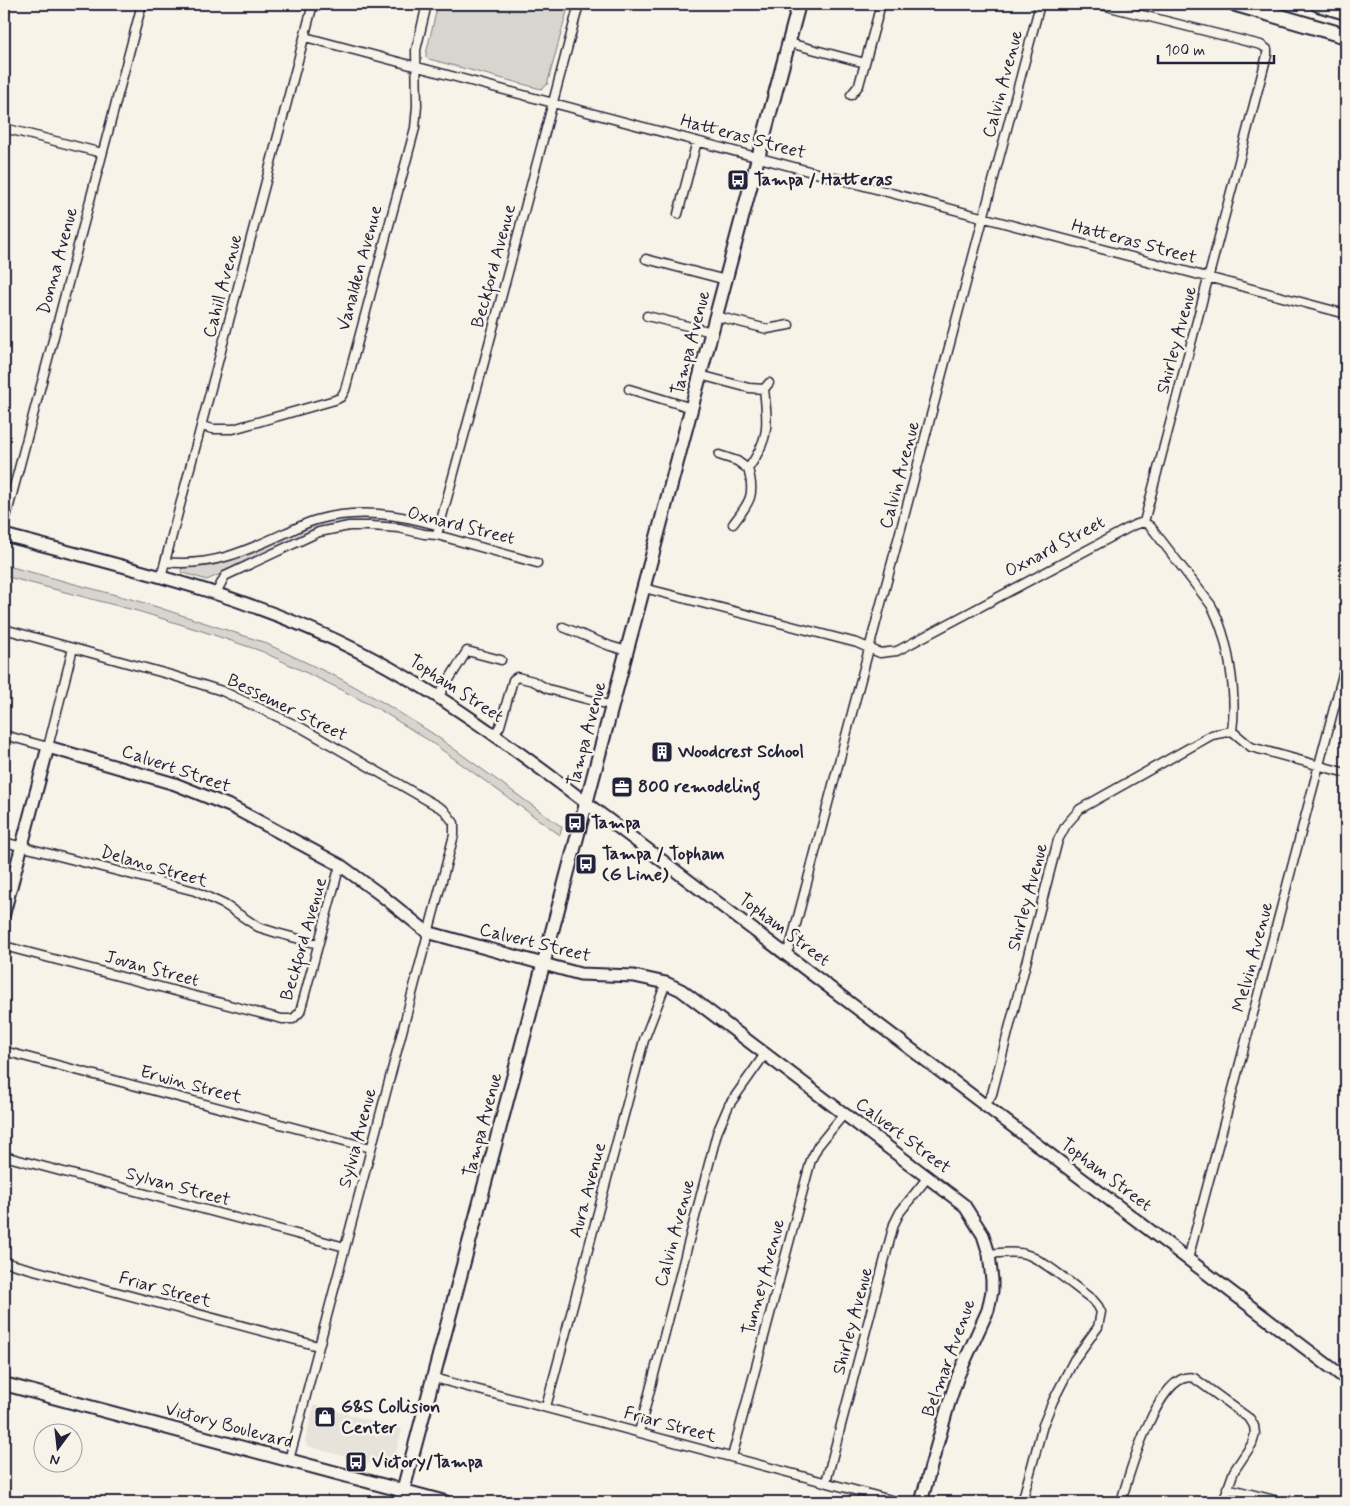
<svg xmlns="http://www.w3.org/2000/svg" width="1350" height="1506" viewBox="0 0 1350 1506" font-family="Mynerve,sans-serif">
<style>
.built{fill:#e7e3db}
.green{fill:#d8d5cf;stroke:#7d7c85}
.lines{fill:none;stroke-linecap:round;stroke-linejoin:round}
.street-casing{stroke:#22223b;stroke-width:11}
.secondary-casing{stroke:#22223b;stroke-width:15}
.primary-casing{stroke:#22223b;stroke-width:16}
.highway-casing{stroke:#22223b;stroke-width:18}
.street{stroke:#f7f3e8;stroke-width:8}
.secondary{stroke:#f7f3e8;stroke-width:11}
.primary{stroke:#f7f3e8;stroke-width:12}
.highway{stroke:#f7f3e8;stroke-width:14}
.labels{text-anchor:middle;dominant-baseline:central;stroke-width:5;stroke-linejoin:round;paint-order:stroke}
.street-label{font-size:18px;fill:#22223b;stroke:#f7f3e8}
.poi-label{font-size:18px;font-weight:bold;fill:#22223b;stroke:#f7f3e8;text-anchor:start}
</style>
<rect width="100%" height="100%" fill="#f7f3e8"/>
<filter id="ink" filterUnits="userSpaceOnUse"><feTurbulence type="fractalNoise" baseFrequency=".02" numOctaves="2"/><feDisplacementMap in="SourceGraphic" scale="10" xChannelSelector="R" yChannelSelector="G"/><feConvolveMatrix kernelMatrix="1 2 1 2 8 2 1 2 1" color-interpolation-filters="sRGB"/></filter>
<g filter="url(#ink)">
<!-- built -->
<path class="built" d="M314 1405 402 1429 393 1464 386 1468 307 1446 305 1442Z"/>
<!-- green -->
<path class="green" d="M438 4H569L547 85 541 89 429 59 426 57V54Z
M383 516 422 524 424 528 422 530 376 522 354 523 318 530 207 580 181 572 182 568 209 566 225 562 251 554 311 527 326 522 347 518Z
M4 565 142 602 263 642 341 679 384 703 432 733 562 827 560 835 428 740 380 710 338 688 261 651 202 631 141 612 4 576Z"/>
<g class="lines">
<!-- street casing -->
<g class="street-casing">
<path id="street" d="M1098 4 1261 45 1267 49V55L1144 522
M305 37 1346 314
M789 43 865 63
M851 95 859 85 881 4
M4 128 102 153
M678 214 697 141
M646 259 726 280
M647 316 712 332
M716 316 767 329 789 325
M700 375 749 388 764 389 769 383
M629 389 692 408
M201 426 213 429H233L335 400 341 397 345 390 415 128 417 106 416 50 427 4
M719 455 737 461 748 469
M1144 522 1151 527 1211 605C1229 637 1237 695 1232 731L1251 747 1346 773
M733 524C749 503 756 496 748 469 770 438 768 425 764 389
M4 525 142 4
M437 535 482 370 579 4
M165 562C211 567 244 552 285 533 295 529 305 523 316 520 358 508 399 514 440 526
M161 577 313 4
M644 588 857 643 880 653 897 651 1134 525 1144 522
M216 593 225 576 319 532 349 526H371L399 528 424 534 437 535 537 563
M563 627 610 646 627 651
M4 629 171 675 222 691 302 728 444 810 454 823V835L289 1460
M438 697 467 651 501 660
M495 734 500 726 513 680 517 677 533 681 548 689 613 706
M4 735 48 747 73 648
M4 842 195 891 225 905 258 927 277 933 318 944
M4 946 282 1019H293L300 1012 340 865
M786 954 791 943 1040 4
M4 1051 371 1148
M985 1106 992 1094 1058 840 1066 825 1080 809 1212 735 1232 731
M4 1156 345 1247
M989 1254C1000 1253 1014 1251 1025 1254 1043 1259 1076 1288 1093 1300L1098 1306 1101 1312 1098 1327 1074 1360 1053 1401 1043 1425 1022 1502
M1188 1259 1346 663
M4 1262 318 1346
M434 1378 899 1502
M546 1407 644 1040 666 983
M639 1432 717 1133 729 1105 765 1054
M732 1457 811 1160 818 1146 844 1114
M826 1482 894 1224 900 1212 928 1177
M1227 1488 1282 1502
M1121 1502C1128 1477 1159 1368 1194 1378L1250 1419 1254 1426 1255 1434 1252 1444 1234 1471 1223 1502"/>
</g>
<!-- secondary casing -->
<g class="secondary-casing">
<path id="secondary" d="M4 535C126 567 249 595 362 653 450 698 528 759 606 818L1346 1379
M4 913 48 747 175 784 232 807 340 865 381 895 427 932 580 974 634 976 666 983 681 990 964 1205 983 1235 989 1254 992 1280V1291L988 1310 958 1376 948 1406 921 1502"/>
</g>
<!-- primary casing -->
<g class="primary-casing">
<path id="primary" d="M4 1384 445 1502
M400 1502 799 4"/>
</g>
<!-- highway casing -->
<g class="highway-casing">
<path id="highway" d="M1236 4 1346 36
M1318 4 1346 12"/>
</g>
<!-- street -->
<use href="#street" class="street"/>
<!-- secondary -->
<use href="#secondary" class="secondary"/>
<!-- primary -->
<use href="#primary" class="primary"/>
<!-- highway -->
<use href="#highway" class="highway"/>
</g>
</g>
<!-- icons -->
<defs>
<g id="bus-square" transform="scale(1.125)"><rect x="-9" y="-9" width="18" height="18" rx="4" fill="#22223b" stroke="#f7f3e8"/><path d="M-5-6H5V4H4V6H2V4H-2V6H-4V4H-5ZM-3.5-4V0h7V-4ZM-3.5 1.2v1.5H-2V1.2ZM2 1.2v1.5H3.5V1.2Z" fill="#fff"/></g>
<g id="building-square" transform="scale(1.125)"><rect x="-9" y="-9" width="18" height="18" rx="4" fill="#22223b" stroke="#f7f3e8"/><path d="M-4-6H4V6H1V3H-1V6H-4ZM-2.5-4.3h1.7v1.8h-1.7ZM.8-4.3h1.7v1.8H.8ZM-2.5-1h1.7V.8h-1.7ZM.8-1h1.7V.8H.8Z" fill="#fff"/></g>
<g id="office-square" transform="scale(1.125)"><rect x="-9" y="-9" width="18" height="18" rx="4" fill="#22223b" stroke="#f7f3e8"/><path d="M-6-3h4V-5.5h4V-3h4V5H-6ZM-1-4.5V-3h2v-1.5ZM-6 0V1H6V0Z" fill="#fff"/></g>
<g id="shop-square" transform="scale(1.125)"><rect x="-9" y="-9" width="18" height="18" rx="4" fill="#22223b" stroke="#f7f3e8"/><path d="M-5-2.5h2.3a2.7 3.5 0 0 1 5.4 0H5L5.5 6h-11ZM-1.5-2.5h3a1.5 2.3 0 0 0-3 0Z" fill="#fff"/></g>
</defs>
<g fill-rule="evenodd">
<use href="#bus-square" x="738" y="180"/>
<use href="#building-square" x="662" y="752"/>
<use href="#office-square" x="622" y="787"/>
<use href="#bus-square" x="575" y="823"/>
<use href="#bus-square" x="586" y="864"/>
<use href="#shop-square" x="325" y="1417"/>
<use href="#bus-square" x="356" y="1462"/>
</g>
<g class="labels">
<!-- street labels -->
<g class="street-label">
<text transform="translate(1003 84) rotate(-75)">Calvin Avenue</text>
<text transform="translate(743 137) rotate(15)">Hatteras Street</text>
<text transform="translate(1134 242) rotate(15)">Hatteras Street</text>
<text transform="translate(58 261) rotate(-75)">Donna Avenue</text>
<text transform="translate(494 266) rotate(-75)">Beckford Avenue</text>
<text transform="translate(360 268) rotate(-75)">Vanalden Avenue</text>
<text transform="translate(223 286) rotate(-75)">Cahill Avenue</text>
<text transform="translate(1177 340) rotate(-75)">Shirley Avenue</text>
<text transform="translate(691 343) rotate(-75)">Tampa Avenue</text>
<text transform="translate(900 475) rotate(-75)">Calvin Avenue</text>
<text transform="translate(461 526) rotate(14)">Oxnard Street</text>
<text transform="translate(1055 547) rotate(-28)">Oxnard Street</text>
<text transform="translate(456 689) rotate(33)">Topham Street</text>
<text transform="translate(287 708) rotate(26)">Bessemer Street</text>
<text transform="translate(587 734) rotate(-75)">Tampa Avenue</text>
<text transform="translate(176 769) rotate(19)">Calvert Street</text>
<text transform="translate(154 867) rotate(16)">Delano Street</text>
<text transform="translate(1028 897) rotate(-75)">Shirley Avenue</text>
<text transform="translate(784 930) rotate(37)">Topham Street</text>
<text transform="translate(304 939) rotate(-74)">Beckford Avenue</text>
<text transform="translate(535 943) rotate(14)">Calvert Street</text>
<text transform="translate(1253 957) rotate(-75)">Melvin Avenue</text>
<text transform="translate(152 969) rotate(15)">Jovan Street</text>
<text transform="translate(191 1085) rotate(15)">Erwin Street</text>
<text transform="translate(483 1125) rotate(-75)">Tampa Avenue</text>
<text transform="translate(903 1136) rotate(37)">Calvert Street</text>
<text transform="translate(358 1138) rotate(-75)">Sylvia Avenue</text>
<text transform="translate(1106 1175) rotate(37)">Topham Street</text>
<text transform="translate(178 1187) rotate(15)">Sylvan Street</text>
<text transform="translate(588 1190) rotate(-75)">Aura Avenue</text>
<text transform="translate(675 1233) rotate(-75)">Calvin Avenue</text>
<text transform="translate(764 1277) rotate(-75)">Tunney Avenue</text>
<text transform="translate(165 1290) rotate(15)">Friar Street</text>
<text transform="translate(853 1321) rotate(-75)">Shirley Avenue</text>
<text transform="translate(949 1358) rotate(-70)">Belmar Avenue</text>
<text transform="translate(670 1425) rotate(15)">Friar Street</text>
<text transform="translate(229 1426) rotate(15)">Victory Boulevard</text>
</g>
<!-- poi labels -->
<g class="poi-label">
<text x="754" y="180">Tampa / Hatteras</text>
<text x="678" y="752">Woodcrest School</text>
<text x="638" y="787">800 remodeling</text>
<text x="591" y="823">Tampa</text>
<text x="602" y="854">Tampa / Topham<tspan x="602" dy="21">(G Line)</tspan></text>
<text x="341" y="1407">G&amp;S Collision<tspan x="341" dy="21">Center</tspan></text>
<text x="372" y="1462">Victory/Tampa</text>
</g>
</g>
<!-- margin -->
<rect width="1350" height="1506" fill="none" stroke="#f7f3e8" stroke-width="20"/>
<rect x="10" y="10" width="1330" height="1486" fill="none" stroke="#22223b" stroke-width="2" filter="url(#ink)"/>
<!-- north arrow -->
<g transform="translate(58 1448) rotate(195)"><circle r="24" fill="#f7f3e8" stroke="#a29fa3"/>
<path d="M0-4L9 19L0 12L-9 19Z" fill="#22223b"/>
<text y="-8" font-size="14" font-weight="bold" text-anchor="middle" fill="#22223b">N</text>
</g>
<!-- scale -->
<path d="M1158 55v8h116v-8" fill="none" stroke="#22223b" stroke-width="2.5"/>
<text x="1165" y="55" font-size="15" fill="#22223b" stroke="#f7f3e8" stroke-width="4" paint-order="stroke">100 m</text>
</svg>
